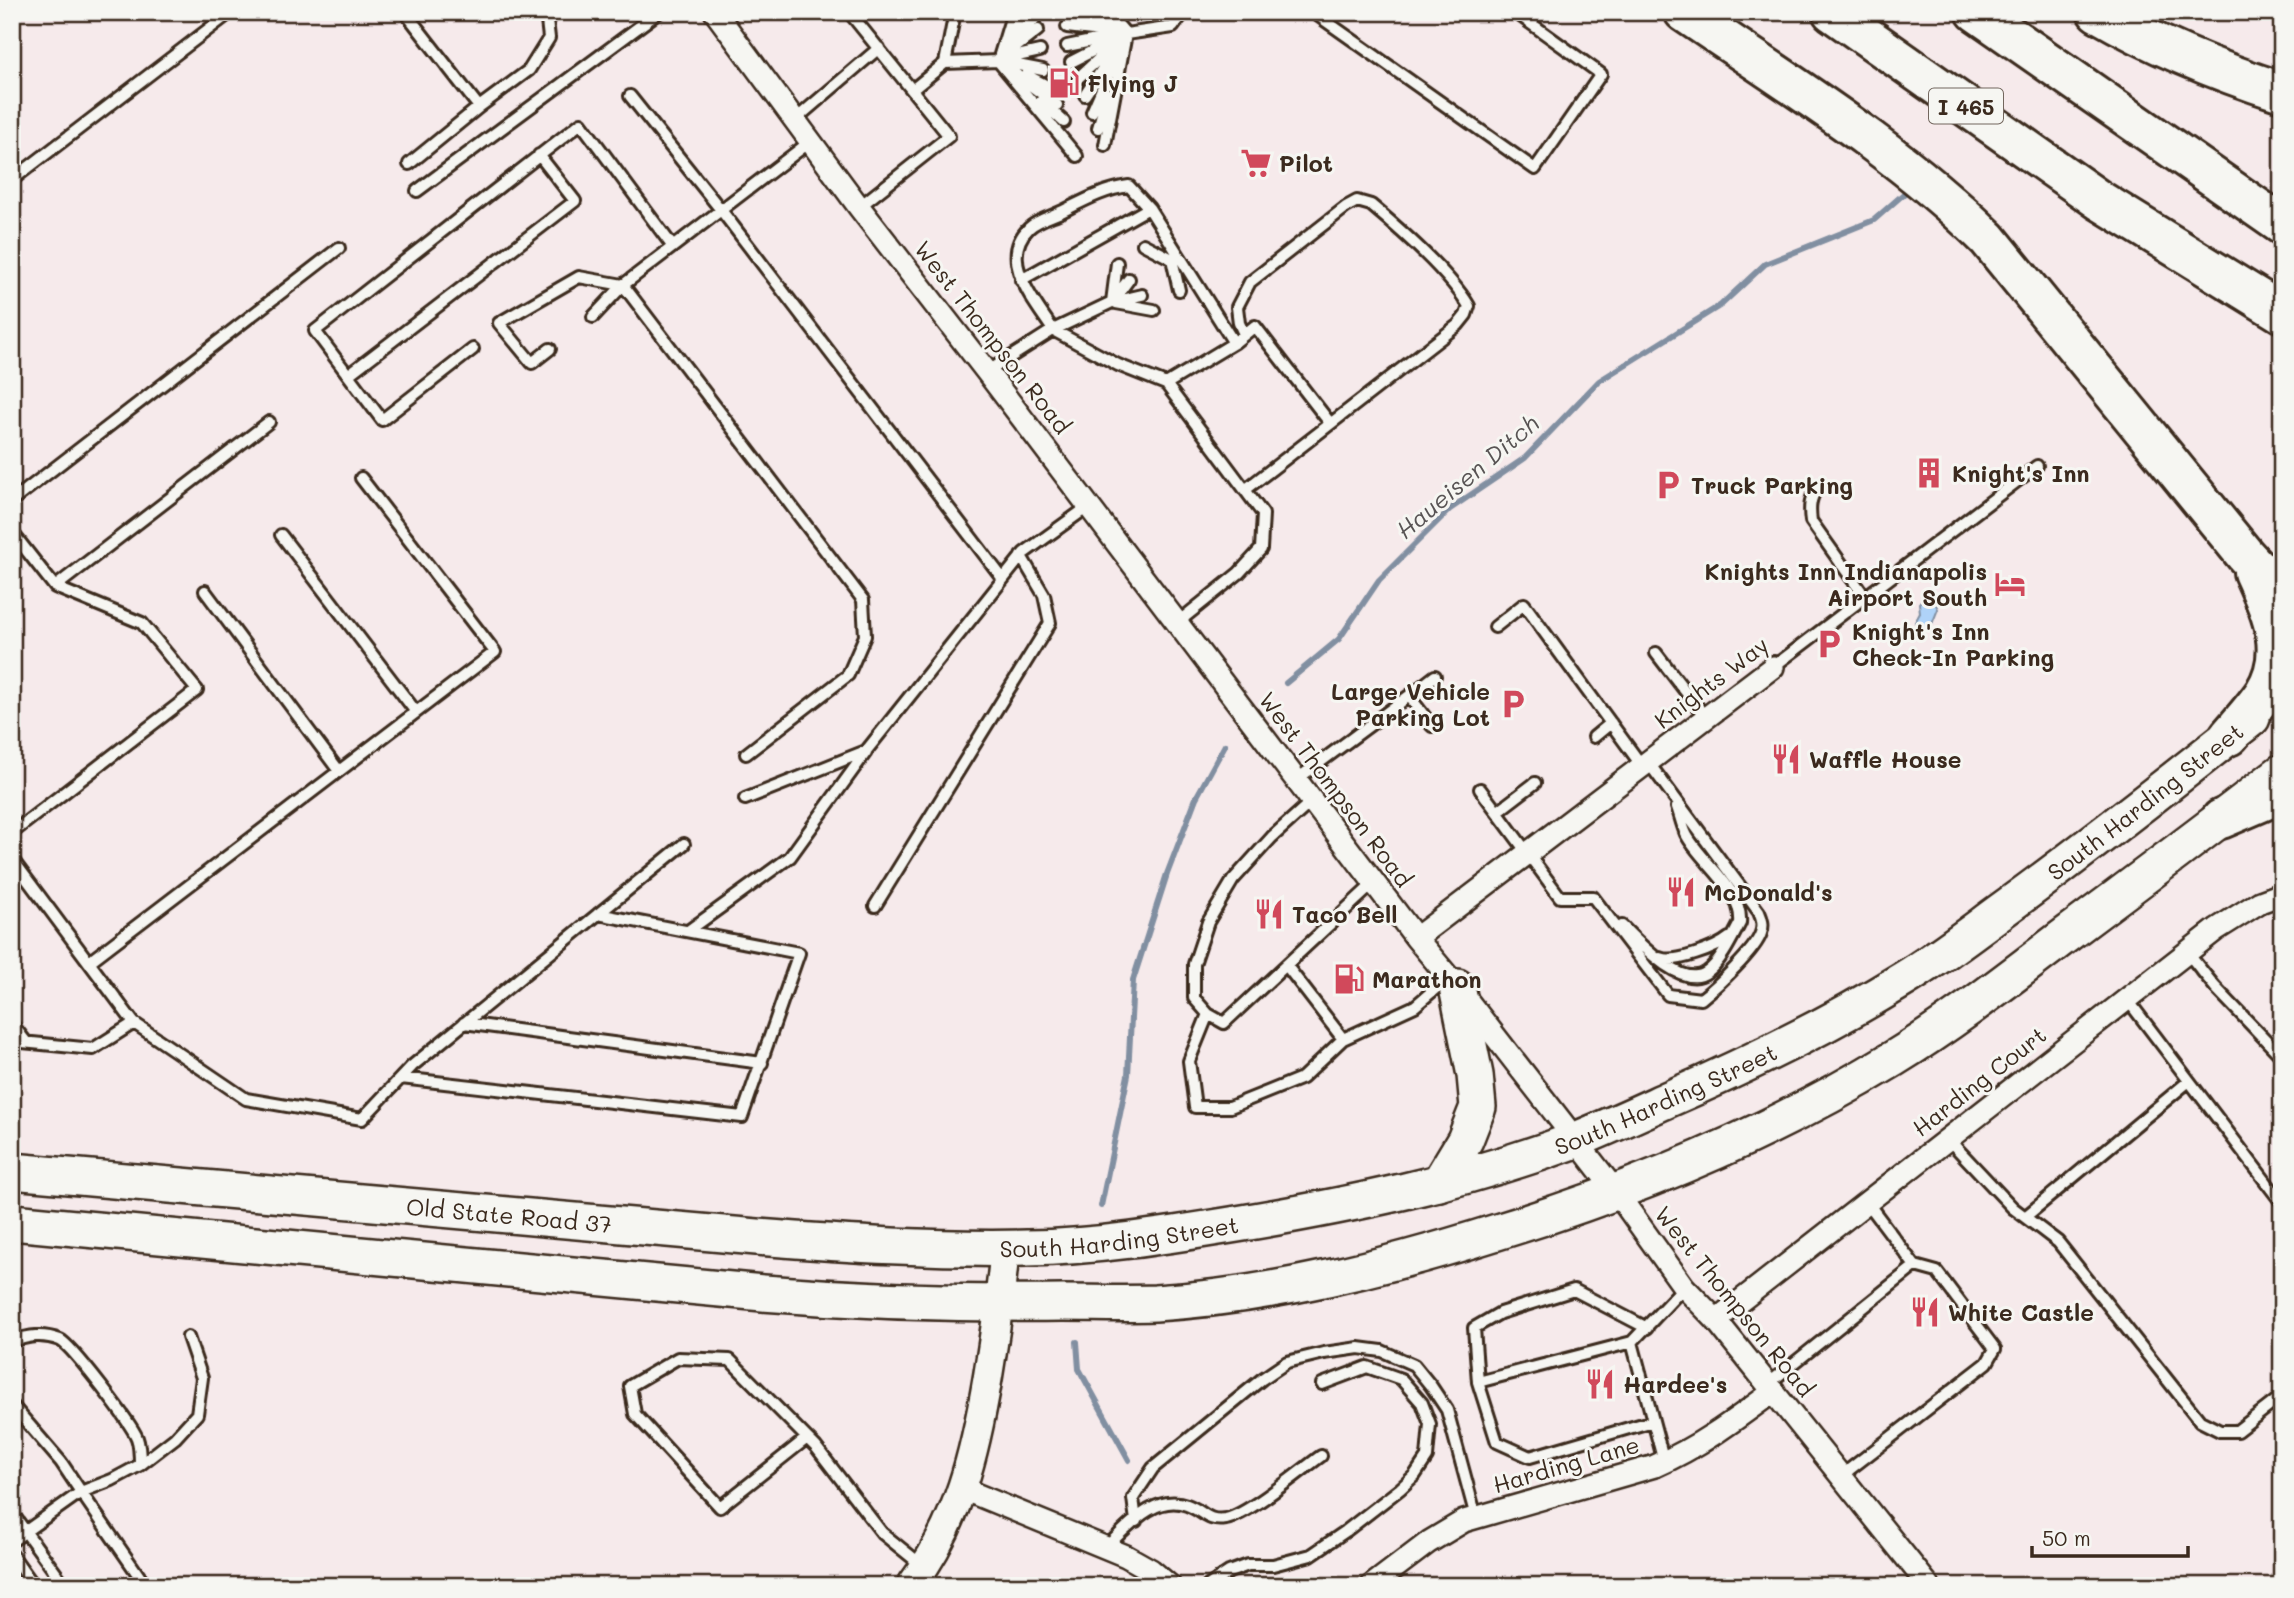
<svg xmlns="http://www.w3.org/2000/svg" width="2294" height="1598" viewBox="0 0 2294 1598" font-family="Mali,sans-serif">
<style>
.water{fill:#afd3f8;stroke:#818fa1;stroke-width:2}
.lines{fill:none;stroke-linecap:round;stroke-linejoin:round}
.stream{stroke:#818fa1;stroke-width:6}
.service-casing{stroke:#3b2a1e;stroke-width:16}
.minor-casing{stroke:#3b2a1e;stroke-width:26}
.tertiary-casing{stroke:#3b2a1e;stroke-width:33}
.primary-casing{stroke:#3b2a1e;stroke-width:40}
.motorway-casing{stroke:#3b2a1e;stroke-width:44}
.service{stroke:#f6f6f2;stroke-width:10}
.minor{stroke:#f6f6f2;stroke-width:21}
.tertiary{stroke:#f6f6f2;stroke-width:28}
.primary{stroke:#f6f6f2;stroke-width:35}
.motorway{stroke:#f6f6f2;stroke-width:38}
.labels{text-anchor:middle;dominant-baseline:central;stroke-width:6;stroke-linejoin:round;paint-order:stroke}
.shield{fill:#f6f6f2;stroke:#73675e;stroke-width:2}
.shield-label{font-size:21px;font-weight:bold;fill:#3b2a1e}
.poi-label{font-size:23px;font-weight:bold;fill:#3b2a1e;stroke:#f6f6f2;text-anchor:start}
.street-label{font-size:23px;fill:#3b2a1e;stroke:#f6f6f2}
.water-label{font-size:24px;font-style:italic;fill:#585454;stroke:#f6f6f2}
</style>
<rect width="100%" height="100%" fill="#f6eaeb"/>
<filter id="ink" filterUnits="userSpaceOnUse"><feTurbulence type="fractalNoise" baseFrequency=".0143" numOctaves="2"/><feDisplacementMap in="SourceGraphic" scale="14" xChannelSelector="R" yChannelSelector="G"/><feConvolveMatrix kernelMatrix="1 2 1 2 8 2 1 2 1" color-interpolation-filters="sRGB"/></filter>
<g filter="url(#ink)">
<!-- water -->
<path class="water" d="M1925 596 1933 598 1938 609 1932 624 1923 630 1917 627 1915 622 1920 613 1919 603Z"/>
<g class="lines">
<!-- stream -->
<path class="stream" d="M1286 683 1339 639 1379 580 1450 509 1525 458 1599 381 1721 305 1765 264 1874 220 1907 191
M1101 1206 1128 1075 1133 980 1167 874 1196 798 1225 745
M1077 1342 1079 1369 1129 1460"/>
<!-- service casing -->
<g class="service-casing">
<path id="service" d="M405 12 479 107
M849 12 949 136 859 207
M1013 12 998 61 1026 12
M1091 12 1115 27
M1313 12 1535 169 1601 74 1515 12
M1065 14 1103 26
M1067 27 1126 34 1078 78
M1014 43 1036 17
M1067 46 1126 34 1173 27 1184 12
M1004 59 1040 51
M998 61 1043 70
M1071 62 1114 40
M945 63 998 61 1077 156
M1001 63 998 61 1038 30
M1014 73 1057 105
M1026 75 1051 88
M912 90 945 63 955 12
M1085 95 1116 49
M630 96 721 210 1003 579
M1041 101 1064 122
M1092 112 1115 59
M796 119 879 48
M1098 128 1108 94
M1105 145 1126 34 1107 12
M409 164 479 107 529 70 549 38 546 12
M12 180 231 12
M417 191 659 12
M1143 244 1172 259 1179 290
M1117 263 1112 302 1053 330C1035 302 997 259 1029 228 1037 220 1053 216 1063 211 1085 200 1105 189 1129 186L1149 208 1234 343
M1129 279 1112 302 1142 295
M1021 280 1149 208
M1116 303 1154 310
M1244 334 1239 323 1237 307 1250 282 1346 207 1357 201 1371 205C1402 231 1449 272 1469 306L1466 315 1458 325 1245 490
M473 349 382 420 315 331 581 123 673 247
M550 349 532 363 499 323 579 277 623 285 593 317
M987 372 1053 330 1118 365 1166 384 1263 514 1261 549 1239 573 1177 623
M348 375 575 201 539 155
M1166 384 1234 343 1255 326 1330 423
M1817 487C1810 499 1809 507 1811 521L1865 597
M12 501 339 248
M12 532 55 587 269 422
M281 535 416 712
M205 591 339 771
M1495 627 1524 604 1642 766
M1656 653 1706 718
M1773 667 2037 466
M1409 696 1435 676
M1594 737 1611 723
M746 754 848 675 865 636 863 600 623 285 811 141
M1296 780 1409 696 1432 726
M1480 789 1560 897H1593L1668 995 1701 999C1716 987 1756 950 1761 933 1764 925 1762 919 1759 912L1648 762
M745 799 866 751 1024 553 1089 506
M1312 801 1272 837 1233 880 1208 922 1194 964V998L1208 1014 1224 1023 1374 883
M1497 812 1535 783
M12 833 197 690 142 623 55 587
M12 859 134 1023 246 1099 362 1119 412 1066 684 844
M875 906 1050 623 1044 595 1021 556
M1622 926C1638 942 1683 991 1707 972 1721 962 1732 938 1740 923 1743 889 1700 862 1686 834 1682 825 1680 815 1677 807
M688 931 790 857 866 752
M2187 952 2215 987 2282 1057
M1660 958C1674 964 1717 948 1729 938
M89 962 495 652 361 478
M1286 965 1343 1039 1415 1006 1449 977
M2127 999 2282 1203
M1208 1014 1189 1061 1195 1107H1230L1302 1078 1343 1039
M464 1023 762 1063
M12 1024 26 1042
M12 1041 93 1049 134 1023
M401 1078 742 1117 799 953 598 914
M1948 1139 2013 1208 2058 1242 2200 1421 2220 1431H2237L2282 1396
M2025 1217 2189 1081
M12 1341C29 1336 42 1333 60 1340 72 1346 131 1423 137 1438 140 1446 140 1457 140 1465L112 1480 81 1492 146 1586
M1632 1342 1478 1382 1497 1442 1530 1457 1653 1421
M1478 1382 1474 1328 1500 1313 1574 1290 1647 1328
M1768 1384 1915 1266 1867 1202
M12 1405 61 1462 81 1492 12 1541
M807 1438 720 1507 635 1414 630 1386 678 1358 730 1360 807 1438 816 1447 882 1533 924 1567
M1664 1462 1632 1342 1684 1287
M140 1465 175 1438 197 1414 202 1378 188 1337
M1841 1476 1987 1363 1995 1349 1937 1272 1915 1266
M12 1513 65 1586
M1136 1521 1133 1498 1153 1468 1262 1379 1287 1362 1324 1353 1359 1348 1382 1351 1414 1365 1431 1386 1447 1410 1476 1517
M1105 1548C1127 1528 1154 1493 1187 1505 1204 1511 1206 1522 1226 1519 1249 1514 1300 1471 1321 1456
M12 1555 34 1586
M1208 1586 1229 1572 1248 1565H1273L1311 1555 1346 1531 1400 1489 1415 1475 1427 1457 1430 1424 1422 1403 1401 1379 1367 1367 1322 1384"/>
</g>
<!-- minor casing -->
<g class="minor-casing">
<path id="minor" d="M715 12 859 207 987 372 1416 938 1457 987 1616 1192 1684 1287 1716 1320 1929 1586
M1416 938 1773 667
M1716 1320 2217 929 2260 902 2282 894
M963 1489 1126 1556 1151 1570 1170 1586
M1371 1586 1429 1542 1464 1521 1655 1466C1699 1447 1735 1420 1774 1391"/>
</g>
<!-- tertiary casing -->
<g class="tertiary-casing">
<path id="tertiary" d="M911 1586C959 1522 975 1453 988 1376 995 1333 1001 1291 1005 1248"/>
</g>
<!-- primary casing -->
<g class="primary-casing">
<g id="primary">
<path id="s1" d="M12 1171 757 1237C847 1244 937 1250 1027 1248 1096 1247 1164 1236 1231 1225 1347 1206 1463 1182 1573 1141 1606 1128 1638 1113 1671 1098 1751 1063 1830 1025 1904 979 1939 958 1972 932 2005 908 2089 847 2170 783 2252 718"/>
<path d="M1439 1183 1465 1140 1478 1107 1475 1075 1457 987"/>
<path d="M12 1222 763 1293C863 1301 962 1304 1063 1303 1093 1303 1124 1304 1155 1303 1271 1296 1386 1267 1497 1232 1634 1190 1770 1134 1893 1059 1952 1023 2007 980 2062 938 2136 883 2209 828 2282 772"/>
</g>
</g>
<!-- motorway casing -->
<g class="motorway-casing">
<path id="motorway" d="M1684 12C1788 83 1898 150 1988 239L2245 555 2282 595
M1832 12 2099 200 2282 313
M1976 12 2282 225
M2097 12C2154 45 2220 72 2282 92
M2229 736C2241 722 2254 708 2264 693 2290 651 2271 613 2253 572
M2221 819 2282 793"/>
</g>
<!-- service -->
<use href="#service" class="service"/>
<!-- minor -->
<use href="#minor" class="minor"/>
<!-- tertiary -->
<use href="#tertiary" class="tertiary"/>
<!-- primary -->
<use href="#primary" class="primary"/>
<!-- motorway -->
<use href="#motorway" class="motorway"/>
</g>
</g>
<!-- icons -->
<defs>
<g id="fuel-bare" transform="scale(2.415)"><path d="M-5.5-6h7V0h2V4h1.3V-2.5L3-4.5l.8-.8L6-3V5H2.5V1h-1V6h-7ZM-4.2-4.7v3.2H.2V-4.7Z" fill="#d1495b" stroke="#f6f6f2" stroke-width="2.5" paint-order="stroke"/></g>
<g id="supermarket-bare" transform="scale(2.415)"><path d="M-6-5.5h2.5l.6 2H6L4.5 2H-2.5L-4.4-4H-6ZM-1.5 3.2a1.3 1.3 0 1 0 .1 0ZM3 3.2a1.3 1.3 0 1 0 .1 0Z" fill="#d1495b" stroke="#f6f6f2" stroke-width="2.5" paint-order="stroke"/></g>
<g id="building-bare" transform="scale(2.415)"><path d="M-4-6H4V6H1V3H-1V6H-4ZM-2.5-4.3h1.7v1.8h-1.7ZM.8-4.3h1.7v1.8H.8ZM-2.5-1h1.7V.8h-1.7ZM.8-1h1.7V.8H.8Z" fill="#d1495b" stroke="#f6f6f2" stroke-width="2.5" paint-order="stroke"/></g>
<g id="parking-bare" transform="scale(2.415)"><path d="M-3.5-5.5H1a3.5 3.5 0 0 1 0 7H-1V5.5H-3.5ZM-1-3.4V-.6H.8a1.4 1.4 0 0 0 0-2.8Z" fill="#d1495b" stroke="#f6f6f2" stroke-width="2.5" paint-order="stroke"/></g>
<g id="hotel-bare" transform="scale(2.415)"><path d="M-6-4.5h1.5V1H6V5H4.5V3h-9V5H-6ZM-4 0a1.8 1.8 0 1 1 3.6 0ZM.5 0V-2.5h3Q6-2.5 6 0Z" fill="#d1495b" stroke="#f6f6f2" stroke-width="2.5" paint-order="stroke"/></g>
<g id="restaurant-bare" transform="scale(2.415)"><path d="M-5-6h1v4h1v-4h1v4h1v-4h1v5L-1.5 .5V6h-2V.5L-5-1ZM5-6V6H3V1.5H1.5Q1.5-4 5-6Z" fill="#d1495b" stroke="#f6f6f2" stroke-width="2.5" paint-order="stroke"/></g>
</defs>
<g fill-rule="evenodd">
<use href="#fuel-bare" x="1064" y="83"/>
<use href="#supermarket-bare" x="1256" y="163"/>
<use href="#building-bare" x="1929" y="473"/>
<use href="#parking-bare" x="1668" y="485"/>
<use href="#hotel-bare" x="2010" y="584"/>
<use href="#parking-bare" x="1829" y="644"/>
<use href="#parking-bare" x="1513" y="704"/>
<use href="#restaurant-bare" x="1786" y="759"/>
<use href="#restaurant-bare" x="1681" y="892"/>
<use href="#restaurant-bare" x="1269" y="914"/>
<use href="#fuel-bare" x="1349" y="979"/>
<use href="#restaurant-bare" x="1925" y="1312"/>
<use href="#restaurant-bare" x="1600" y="1384"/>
</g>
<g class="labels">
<!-- shield labels -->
<rect class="shield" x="1929" y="88.5" width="74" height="35" rx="5"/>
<g class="shield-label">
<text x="1966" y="106">I 465</text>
</g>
<!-- poi labels -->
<g class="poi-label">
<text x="1087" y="83">Flying J</text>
<text x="1279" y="163">Pilot</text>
<text x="1952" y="473">Knight's Inn</text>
<text x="1691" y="485">Truck Parking</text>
<text x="1987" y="571" text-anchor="end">Knights Inn Indianapolis<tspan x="1987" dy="26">Airport South</tspan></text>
<text x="1852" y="631">Knight's Inn<tspan x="1852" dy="26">Check-In Parking</tspan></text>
<text x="1490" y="691" text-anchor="end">Large Vehicle<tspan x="1490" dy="26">Parking Lot</tspan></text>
<text x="1809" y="759">Waffle House</text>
<text x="1704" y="892">McDonald's</text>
<text x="1292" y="914">Taco Bell</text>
<text x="1372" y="979">Marathon</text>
<text x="1948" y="1312">White Castle</text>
<text x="1623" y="1384">Hardee's</text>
</g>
<!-- street labels -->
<g class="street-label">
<text transform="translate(993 337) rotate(52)">West Thompson Road</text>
<text transform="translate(1711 682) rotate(-37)">Knights Way</text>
<text transform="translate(1336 789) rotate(53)">West Thompson Road</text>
<text stroke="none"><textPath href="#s1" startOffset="2245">South Harding Street</textPath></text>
<text transform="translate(1979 1081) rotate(-38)">Harding Court</text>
<text stroke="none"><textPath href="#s1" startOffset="1678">South Harding Street</textPath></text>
<text stroke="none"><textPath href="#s1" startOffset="499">Old State Road 37</textPath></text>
<text stroke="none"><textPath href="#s1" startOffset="1111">South Harding Street</textPath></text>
<text transform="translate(1735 1301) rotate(51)">West Thompson Road</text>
<text transform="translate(1566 1464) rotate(-16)">Harding Lane</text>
</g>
<!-- water labels -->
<g class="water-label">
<text transform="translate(1467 476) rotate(-40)">Haueisen Ditch</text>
</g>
</g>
<!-- margin -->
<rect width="2294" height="1598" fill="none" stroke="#f6f6f2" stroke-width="42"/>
<rect x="21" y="21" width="2252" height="1556" fill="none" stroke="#3b2a1e" stroke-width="2.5" filter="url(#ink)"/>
<!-- scale -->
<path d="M2032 1546v10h156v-10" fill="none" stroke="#3b2a1e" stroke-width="3.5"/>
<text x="2042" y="1546" font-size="21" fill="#3b2a1e" stroke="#f6f6f2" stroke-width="5" paint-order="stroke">50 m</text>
</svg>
